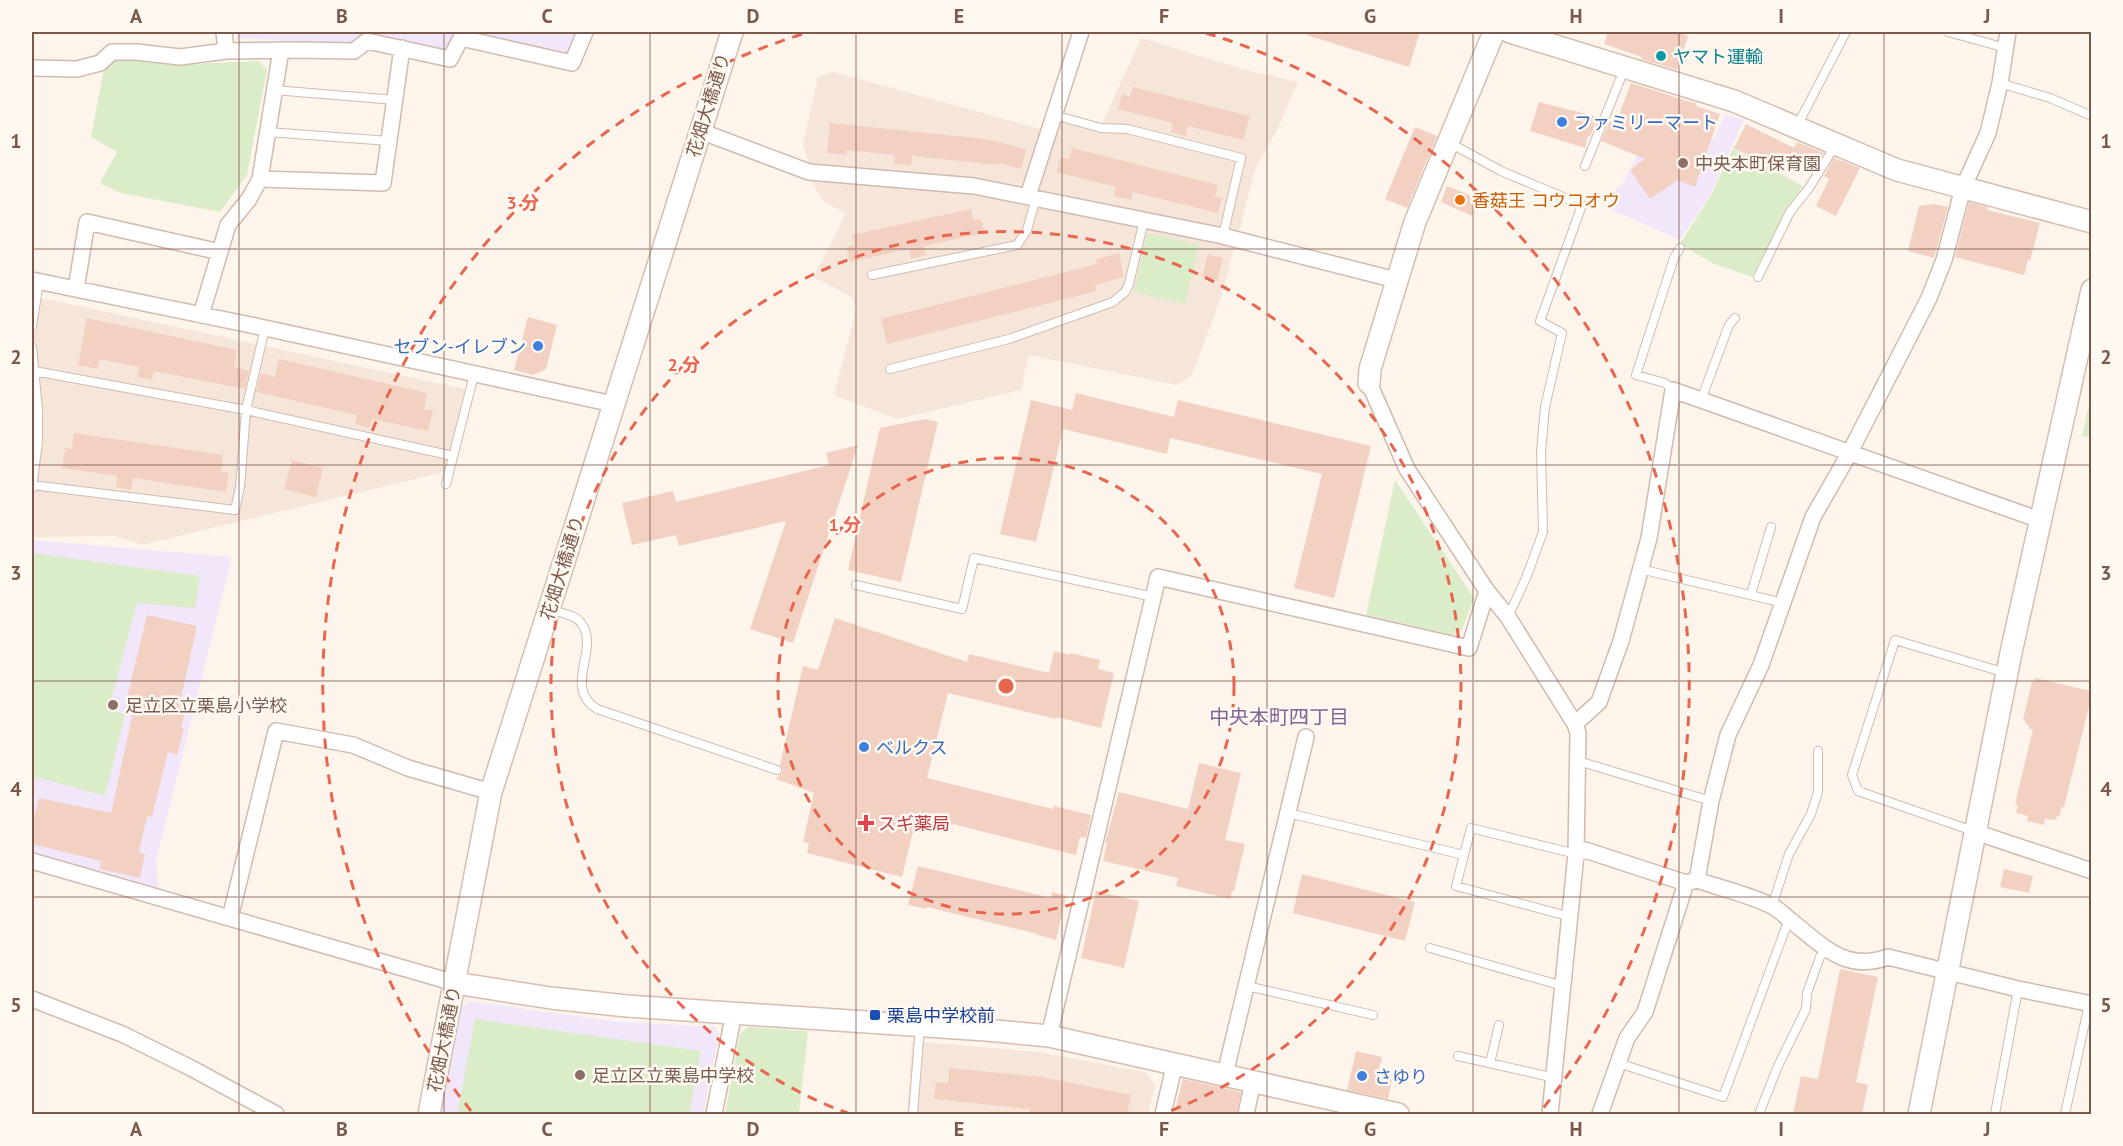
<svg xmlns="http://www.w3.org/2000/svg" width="2123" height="1146" viewBox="0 0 2123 1146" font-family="'PT Sans','Noto Sans JP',sans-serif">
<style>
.residential{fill:#f5e6d9}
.education{fill:#f2e7fa}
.green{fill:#daecc8}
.building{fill:#f3d1c2}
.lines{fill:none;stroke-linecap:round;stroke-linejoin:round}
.lane-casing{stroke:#d1bbaf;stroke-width:10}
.street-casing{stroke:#d1bbaf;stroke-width:18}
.secondary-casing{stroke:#d6bdaf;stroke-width:24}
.lane{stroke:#fff;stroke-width:8}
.street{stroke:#fff;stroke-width:15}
.secondary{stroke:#fff;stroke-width:21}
.grid{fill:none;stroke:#7a594c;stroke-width:1.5;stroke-opacity:0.55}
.ring{fill:none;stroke:#e8654f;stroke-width:3;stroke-dasharray:10 8}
.culture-dot{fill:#0f9aa8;stroke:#fff9f2;stroke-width:2}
.shop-dot{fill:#3f7fe0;stroke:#fff9f2;stroke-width:2}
.education-dot{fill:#8d6e63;stroke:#fff9f2;stroke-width:2}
.food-dot{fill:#e8710a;stroke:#fff9f2;stroke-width:2}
.health-dot{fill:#e0444e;stroke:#fff9f2;stroke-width:2}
.transit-dot{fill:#1a4fb4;stroke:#fff9f2;stroke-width:2}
.labels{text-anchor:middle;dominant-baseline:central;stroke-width:5;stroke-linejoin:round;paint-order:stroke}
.culture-label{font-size:18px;fill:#0d838f;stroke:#fff9f2;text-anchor:start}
.street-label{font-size:18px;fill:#7a594c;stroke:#fff9f2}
.shop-label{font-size:18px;fill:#366cbe;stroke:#fff9f2;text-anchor:start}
.education-label{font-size:18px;fill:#785e54;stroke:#fff9f2;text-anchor:start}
.food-label{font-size:18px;fill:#c56008;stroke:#fff9f2;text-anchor:start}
.health-label{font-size:18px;fill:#be3a42;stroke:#fff9f2;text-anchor:start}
.transit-label{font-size:18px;fill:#164399;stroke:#fff9f2;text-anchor:start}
.neighbourhood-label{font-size:20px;fill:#816595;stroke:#fff9f2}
.centre{fill:#e8654f;stroke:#fff9f2;stroke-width:3}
.ring-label{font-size:18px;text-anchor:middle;font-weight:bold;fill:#e8654f;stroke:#fff9f2;stroke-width:5;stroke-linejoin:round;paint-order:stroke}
.neatline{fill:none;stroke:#7a594c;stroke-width:2}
.grid-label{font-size:20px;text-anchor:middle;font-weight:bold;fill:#7a594c}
</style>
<rect width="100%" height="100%" fill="#fdf5eb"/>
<!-- residential -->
<path class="residential" d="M1141 38 1246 70 1298 82 1278 128 1255 170 1222 294 1192 375 1177 385 1029 355 1021 390 897 419 834 395 856 311 853 298 814 277 846 213 824 202 815 187 803 144 818 77 833 72 1055 133 1062 112 1102 124Z
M32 296 465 389 444 472 142 545 115 536 32 537Z
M912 1041 1038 1052 1145 1072 1155 1085 1148 1114H907Z"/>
<!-- education -->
<path class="education" d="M236 32H456L450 47 446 50 365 33 352 44 236 38Z
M467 32H578L568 56Z
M1725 114 1744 120 1710 195 1680 240 1608 208 1618 186 1621 187 1635 159 1647 139 1667 121 1714 139Z
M32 540 232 557 156 861 159 890 32 853Z
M470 1001 611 1021 715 1027 719 1035 703 1114H441L461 1007Z"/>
<!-- green -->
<path class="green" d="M114 57 170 65 259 61 267 70 247 175 220 212 121 193 100 183 117 152 91 137 104 69Z
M1733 148 1803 186 1786 210 1752 277 1712 263 1680 244 1711 195Z
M1147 233 1199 245 1185 304 1134 292Z
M2091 394V438L2082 436Z
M1395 480 1474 598 1462 630 1453 635 1366 615Z
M32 553 200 576 195 608 137 603 109 708 125 715 105 796 36 777 32 787Z
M475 1019 701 1051 689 1114H457Z
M748 1027 808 1031 799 1114H725L740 1034Z"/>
<!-- building -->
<path class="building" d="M1307 32H1420L1409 67 1306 35Z
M1608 32H1676L1688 36 1677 70 1641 59 1642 57 1604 44Z
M1631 83 1697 104 1696 106 1720 114 1695 187 1678 180 1650 199 1630 170 1645 159 1601 141 1610 121 1616 123Z
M1133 87 1250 116 1243 140 1188 126 1186 136 1171 132 1173 123 1118 109 1122 94 1130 97Z
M1539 102 1598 117 1590 137 1588 136 1585 148 1530 131Z
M830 123 986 139 1026 149 1021 169 999 163V165L912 156 911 165 894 164 895 155 847 150V155L827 153Z
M1746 124 1794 148 1797 142 1824 153 1813 171 1802 165 1799 172 1783 166 1781 171 1734 148Z
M1415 127 1437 136 1407 208 1385 199Z
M1072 148 1218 185 1215 196 1222 198 1218 213 1133 192 1131 200 1114 196 1116 187 1057 172 1060 157 1069 159Z
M1834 158 1860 168 1836 216 1816 206 1829 179 1824 176Z
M1447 186 1479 199 1472 216 1441 202Z
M1969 202 1988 207 1987 210 2040 223 2030 261 2028 260 2024 275 1955 257Z
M1934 204 1948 207 1934 258 1908 251 1919 206Z
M971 209 973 220 981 219 984 233 924 246 926 255 911 259 909 249 850 262 846 247 855 245 852 235Z
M1119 253 1124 277 1095 285 1097 291 887 344 881 319 1097 264 1096 259Z
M1208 254 1223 258 1217 281 1202 277Z
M528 317 557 325 546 369 533 375 514 370Z
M87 318 237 350 234 367 249 371 245 389 154 371 152 380 137 377 139 367 99 359 97 369 78 365Z
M279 359 427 393 424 409 433 411 428 431 372 419 370 428 355 424 357 415 256 392 261 373 275 377Z
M1076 393 1174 417 1178 400 1371 446 1334 598 1294 588 1322 474 1170 438 1167 454 1063 429 1036 542 1000 534 1031 400 1072 410Z
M925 419 938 422 901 582 848 570 880 428Z
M74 433 223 455 221 472 229 473 226 492 133 478 131 490 116 487 117 476 62 468 65 448 72 449Z
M858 445 793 643 750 629 786 521 679 546 676 535 632 545 622 503 673 491 676 502 829 465 826 453Z
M292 460 323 468 316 497 284 489Z
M147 615 197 626 179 707 186 709 181 728H184L177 755 168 752 152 817 147 816 139 852 145 854 140 878 100 869 101 861 32 844V826L39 798 111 813 134 708 125 706Z
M835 618 967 662 969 654 1049 673 1054 651 1070 655 1071 653 1100 660 1098 669 1114 673 1101 728 1057 717 1056 719 948 693 927 778 1053 809 1054 806 1091 815 1086 838 1080 837 1076 855 917 815 902 877 807 853 809 843 803 842 814 793 776 779 783 771 780 765 803 666 818 670Z
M2035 678 2091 691V699L2064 807H2062L2059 817 2057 816 2056 820 2045 819 2044 825 2027 821 2028 816 2016 813 2018 805 2015 804 2033 729H2029V725L2025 724 2026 721 2023 720 2032 681H2035Z
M1199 763 1241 773 1225 840 1245 844 1234 891H1232L1230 899 1176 886 1178 878 1103 861 1107 843H1105L1119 792 1188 809Z
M918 866 1051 898 1052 892 1066 896 1056 940 1038 935V934L927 907 926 909 908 905Z
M2004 869 2033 876 2029 893 2000 887Z
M1302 874 1415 902 1405 941 1293 913Z
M1096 891 1139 901 1124 968 1081 958Z
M1840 969 1878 977 1856 1082 1868 1085 1862 1114H1793L1801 1076 1818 1079Z
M1356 1051 1382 1057 1377 1076 1392 1080 1388 1099 1347 1090Z
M949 1068 1042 1077 1131 1095 1127 1114H1029L1030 1109 934 1099 936 1082 948 1083Z
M1183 1079 1241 1092 1237 1114H1174Z"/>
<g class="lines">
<!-- lane casing -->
<g class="lane-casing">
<path id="lane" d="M1948 32 2006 48
M2000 83 2050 98 2092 116
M274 90 395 100
M1054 115 1101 128 1127 129 1241 158 1223 236
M1797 126 1846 32
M268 132 389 141
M1450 143 1501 171 1582 205 1540 321 1562 333 1545 407 1541 452 1543 532 1526 578 1508 617
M1585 166 1624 70
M872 275 1017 245 1027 230 1036 198
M1758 277 1790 212 1809 188 1835 146
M32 326 39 282
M32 347 38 410V442L32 488
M890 369 1009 339 1113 302 1125 292 1129 284 1144 220
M34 371 246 410 453 456
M1673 390 1665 383 1636 375 1674 258 1680 248
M1701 400 1729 325 1735 318
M446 484 474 375
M32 485 235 510 240 487 246 410 265 328
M1640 569 1784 603
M856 585 962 609 974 558 1154 597
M1751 594 1771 527
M552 610C561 613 576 615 581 623 601 649 562 687 597 709L777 770
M1578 761 1711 801
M1288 813 1464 855
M1973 831 1858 791 1852 775 1895 640 2006 673
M1772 906 1789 854 1811 814 1818 792V751
M1571 917 1456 886 1471 828 1576 854
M1430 948 1563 986
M1247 986 1373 1015
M1458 1056 1555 1078
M1490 1063 1499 1025
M1618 1063 1723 1097 1789 919
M913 1114 920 1026
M1759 1114 1778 1066 1806 1009 1807 993 1820 957 1827 948
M1995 1114 2018 989
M2065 1114 2089 1004"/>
</g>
<!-- street casing -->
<g class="street-casing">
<path id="street" d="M224 32 226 51
M32 68 77 69 100 63 112 52H136L180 57 226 51 298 50 354 51 367 41 450 59 461 38 572 63 585 32
M700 131 809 172 974 186 1223 236 1396 280
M260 179 383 183 402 48
M1028 196 1081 32
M32 280 265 328 613 404
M76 289 87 222 220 252
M201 315 228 225 249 199 260 179 281 50
M1369 383 1407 469 1487 591 1508 617 1575 724 1578 733 1576 854 1550 1114
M1575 724 1599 702 1621 641 1649 538 1673 390 2040 520
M1975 832 2092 871
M1576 854 1585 850 1686 883 1697 880C1720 888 1750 895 1772 906 1778 909 1784 915 1790 920 1822 945 1845 973 1888 957L2018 989 2092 1004
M32 861 455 983
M1697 880 1711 801 1728 735 1761 665 1813 517 1849 454 1929 298 1944 260 1963 188 1988 133 2000 83 2008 32
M230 918 276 731 353 745 408 768 491 792
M32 999 122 1034 191 1068 276 1114
M1049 1036 1158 577 1469 648 1487 591
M1225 1074 1306 737
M714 1114 734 1013
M1163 1114 1175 1063
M1246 1114 1253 1081
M1600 1114 1627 1038 1645 1012 1686 883"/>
</g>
<!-- secondary casing -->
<g class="secondary-casing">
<path id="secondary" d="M1510 32 1734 101 1897 170 2092 222
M1369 383 1370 369 1415 222 1494 32
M455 983 551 998 627 1006 986 1030 1049 1036 1398 1114
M429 1114 491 792 732 32
M1919 1114 2012 648 2092 290"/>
</g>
<!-- lane -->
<use href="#lane" class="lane"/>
<!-- street -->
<use href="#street" class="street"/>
<!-- secondary -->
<use href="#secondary" class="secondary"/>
</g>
<!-- grid -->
<path class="grid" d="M239 32V1114M444 32V1114M650 32V1114M856 32V1114M1062 32V1114M1267 32V1114M1473 32V1114M1679 32V1114M1884 32V1114M32 249H2092M32 465H2092M32 681H2092M32 897H2092"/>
<!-- distance rings -->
<g class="ring">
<circle cx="1006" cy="686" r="228"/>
<path d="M850 1114A455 455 0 1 1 1162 1114"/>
<path d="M471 1111A683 683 0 0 1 806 33M1206 33A683 683 0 0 1 1541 1111"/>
</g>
<!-- markers -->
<circle class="culture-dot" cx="1661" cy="56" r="6"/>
<g class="shop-dot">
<circle cx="1562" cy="122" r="6"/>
<circle cx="538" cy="346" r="6"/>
<circle cx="864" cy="747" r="6"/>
<circle cx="1362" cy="1076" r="6"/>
</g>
<g class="education-dot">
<circle cx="1683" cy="163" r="6"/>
<circle cx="113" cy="705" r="6"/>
<circle cx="580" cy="1075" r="6"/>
</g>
<circle class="food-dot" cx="1460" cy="200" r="6"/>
<path class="health-dot" d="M863 814h6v6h6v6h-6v6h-6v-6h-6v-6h6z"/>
<rect class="transit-dot" x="869" y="1009" width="12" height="12" rx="3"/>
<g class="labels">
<!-- culture labels -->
<g class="culture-label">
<text x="1673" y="56">ヤマト運輸</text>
</g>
<!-- street labels -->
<g class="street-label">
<text transform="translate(708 105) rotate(-73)">花畑大橋通り</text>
<text transform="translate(562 568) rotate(-73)">花畑大橋通り</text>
<text transform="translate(444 1039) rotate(-79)">花畑大橋通り</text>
</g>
<!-- shop labels -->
<g class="shop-label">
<text x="1574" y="122">ファミリーマート</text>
<text x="526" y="346" text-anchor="end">セブン-イレブン</text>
<text x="876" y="747">ベルクス</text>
<text x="1374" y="1076">さゆり</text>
</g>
<!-- education labels -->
<g class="education-label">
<text x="1695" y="163">中央本町保育園</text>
<text x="125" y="705">足立区立栗島小学校</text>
<text x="592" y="1075">足立区立栗島中学校</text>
</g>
<!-- food labels -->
<g class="food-label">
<text x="1472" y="200">香菇王 コウコオウ</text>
</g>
<!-- health labels -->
<g class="health-label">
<text x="878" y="823">スギ薬局</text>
</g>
<!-- transit labels -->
<g class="transit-label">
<text x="887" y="1015">栗島中学校前</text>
</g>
<!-- neighbourhood labels -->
<g class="neighbourhood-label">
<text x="1279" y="717">中央本町四丁目</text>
</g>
</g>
<circle cx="1006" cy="686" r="9" class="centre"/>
<g class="ring-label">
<text x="523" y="209">3 分</text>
<text x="684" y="371">2 分</text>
<text x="845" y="531">1 分</text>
</g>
<!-- border -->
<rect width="2123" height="1146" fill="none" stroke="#fff9f2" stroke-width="66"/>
<rect x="33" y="33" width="2057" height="1080" class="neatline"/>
<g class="grid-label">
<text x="136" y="23">A</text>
<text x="342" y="23">B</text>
<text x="547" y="23">C</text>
<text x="753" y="23">D</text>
<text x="959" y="23">E</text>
<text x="1164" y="23">F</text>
<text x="1370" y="23">G</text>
<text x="1576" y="23">H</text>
<text x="1781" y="23">I</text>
<text x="1987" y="23">J</text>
<text x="16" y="148">1</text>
<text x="2106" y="148">1</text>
<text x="16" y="364">2</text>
<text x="2106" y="364">2</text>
<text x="16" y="580">3</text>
<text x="2106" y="580">3</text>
<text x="16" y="796">4</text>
<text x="2106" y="796">4</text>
<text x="16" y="1012">5</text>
<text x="2106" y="1012">5</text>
<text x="136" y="1136">A</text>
<text x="342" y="1136">B</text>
<text x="547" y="1136">C</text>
<text x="753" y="1136">D</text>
<text x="959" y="1136">E</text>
<text x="1164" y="1136">F</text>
<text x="1370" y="1136">G</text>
<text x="1576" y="1136">H</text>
<text x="1781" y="1136">I</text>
<text x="1987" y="1136">J</text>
</g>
</svg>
